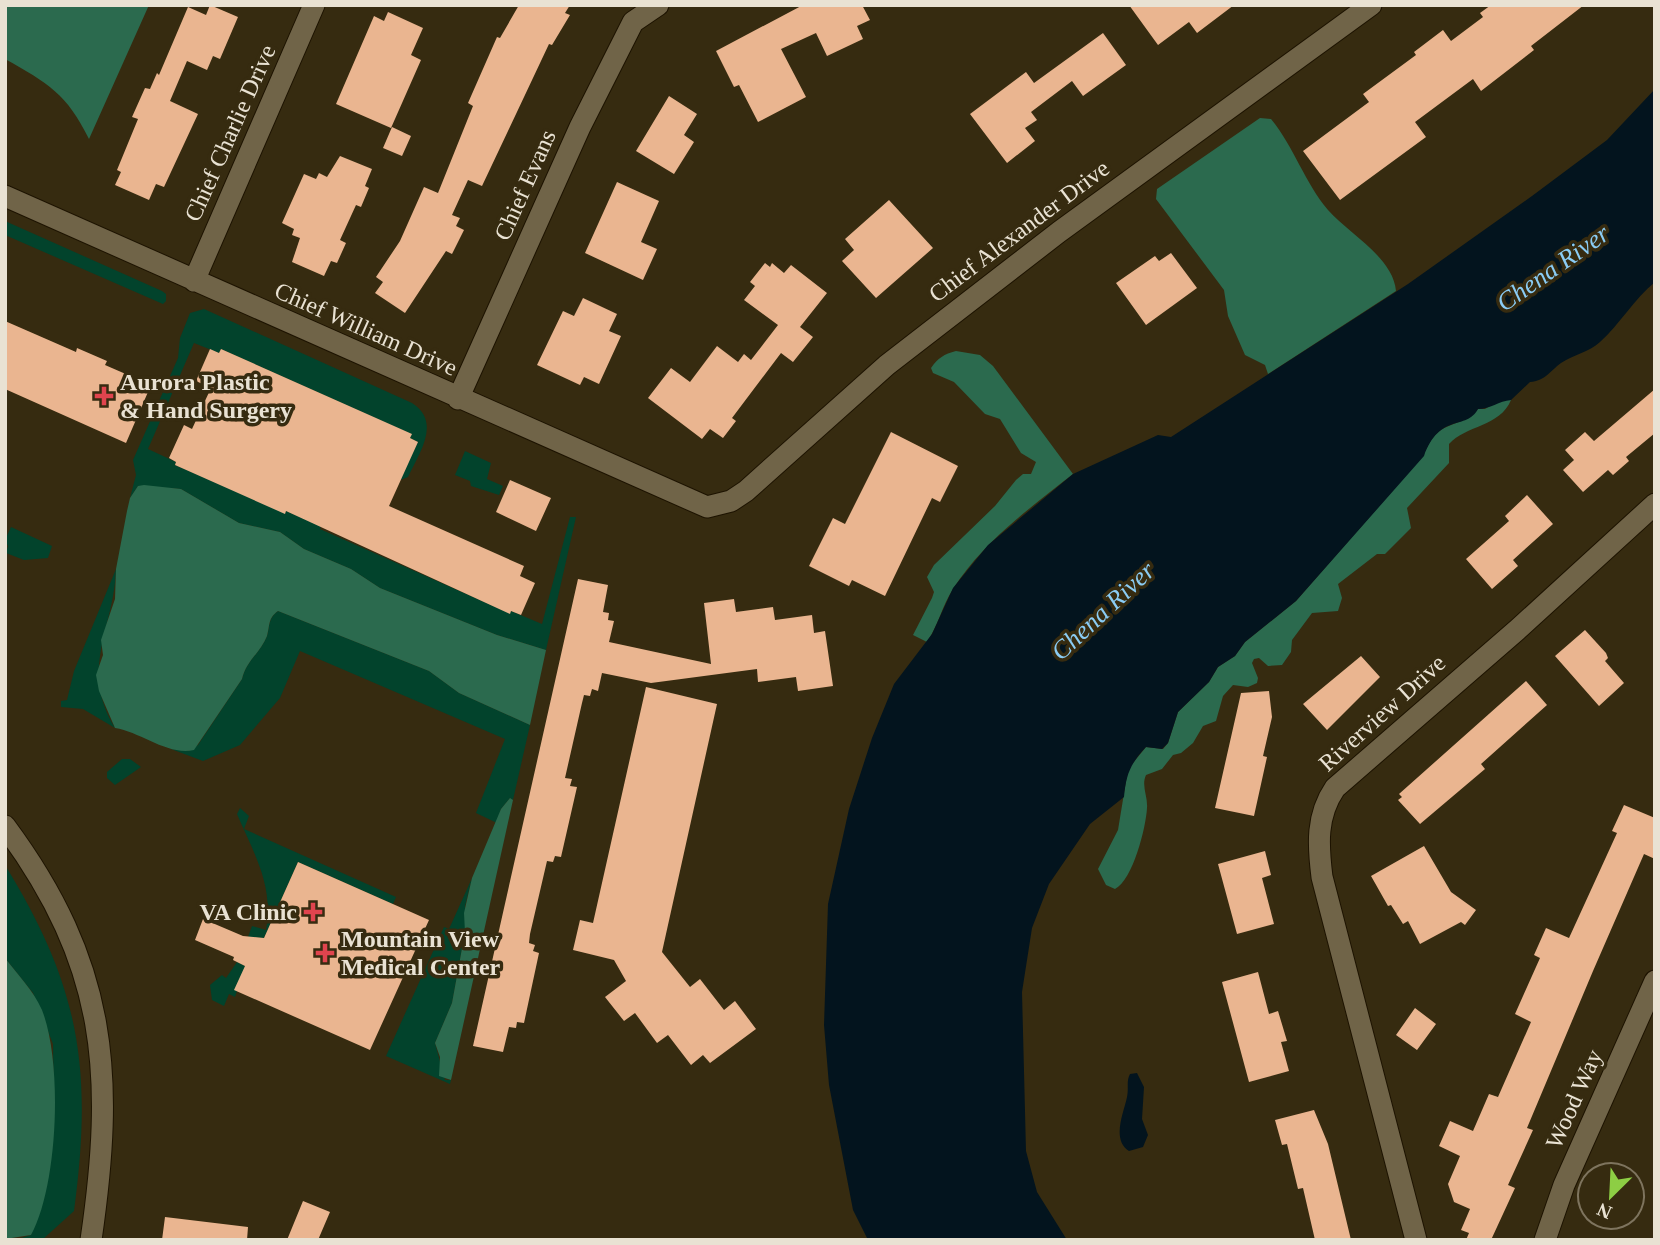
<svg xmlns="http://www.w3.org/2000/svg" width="1660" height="1245" viewBox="0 0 1660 1245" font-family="Georgia,serif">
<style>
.green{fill:#02432c}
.forest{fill:#2b6a4e}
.water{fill:#03141e}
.building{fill:#eab590}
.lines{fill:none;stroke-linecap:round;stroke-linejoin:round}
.street-casing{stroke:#1d1300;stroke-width:23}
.secondary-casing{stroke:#1d1300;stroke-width:23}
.street{stroke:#706448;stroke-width:21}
.secondary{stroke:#706448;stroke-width:21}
.health-dot{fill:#e0444e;stroke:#362b10;stroke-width:2.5}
.labels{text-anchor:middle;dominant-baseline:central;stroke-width:7;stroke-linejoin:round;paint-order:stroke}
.street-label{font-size:24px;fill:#e9e2d3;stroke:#362b10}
.poi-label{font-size:24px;font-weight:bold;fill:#e9e2d3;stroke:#362b10;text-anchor:start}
.water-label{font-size:26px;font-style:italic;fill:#8accf4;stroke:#362b10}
</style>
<rect width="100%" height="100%" fill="#362b10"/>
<!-- green -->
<path class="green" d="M5 221 162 291 166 294V301L163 304 5 235Z
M204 309 412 403C442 422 419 453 408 477L398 481 418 442 410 438 411 434 221 349 219 353 194 343 148 449 176 462 175 465 285 513 286 511 321 526 320 529 509 613 511 611 542 624 570 517H576L546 650 497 635 380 588 351 569 304 549 280 532 239 523 181 489 138 486 130 498 136 475 133 460 178 358 180 338 190 313Z
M465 451 491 463 487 479 503 486 499 495 471 486 470 481 455 475Z
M11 527 52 546 48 558 24 560 6 553 8 546 5 540Z
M116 569C114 629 79 669 115 728L83 709 61 707V701L67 700 74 671Z
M278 611 429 671 459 693 530 725 513 800 510 798 501 809 497 823 476 813 505 739 300 651 280 698 240 745 203 761 171 749 189 751 198 745 242 679C246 661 261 652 267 636 270 626 268 618 278 611Z
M122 759H130L141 767 115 785 107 778V772Z
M240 808 249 816 244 829 396 897 393 904 298 862 264 938 248 937 252 926 266 930C274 885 254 854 237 814Z
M5 865C80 987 93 1069 74 1211L42 1240H15L31 1235 54 1129 53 1044 33 993 5 958Z
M472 878 465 906V932L452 1003 435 1043 445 1080H451L450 1084 386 1056 444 927 449 929Z
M237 962 245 966 235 997 229 994 224 1006 212 1000 210 985 222 975 226 978Z"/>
<!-- forest -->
<path class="forest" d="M5 5H149L89 139C67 94 48 83 5 59Z
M1260 118 1271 119C1294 147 1305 183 1328 210 1349 234 1393 257 1396 291L1268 374 1265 365 1245 355 1228 316 1224 290 1156 199 1157 189Z
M956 351 980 355 993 366 1073 474C1030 508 983 542 953 589 942 606 938 626 927 642L913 635 932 598 934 592 927 577 934 565 995 506 1016 480 1023 474H1031L1036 462 1021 453 1000 419 985 414 954 382 933 373 931 368C938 358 944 354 956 351Z
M1500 400H1511C1500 427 1466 425 1449 444V463L1407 508 1411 528 1385 554H1377L1338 584 1342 598 1338 611 1312 613 1292 640 1291 652 1282 665 1268 666 1259 658 1254 659 1252 663 1258 678 1257 683 1248 687 1233 685 1223 696 1216 721 1203 726 1193 743 1181 753 1173 755 1162 769 1146 775C1141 786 1148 796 1147 808 1146 827 1133 880 1115 889L1106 885 1098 869 1118 830 1128 769 1146 747 1163 749 1168 743 1178 712 1209 682 1218 667 1235 656 1245 642 1296 601 1423 456C1439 416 1456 432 1478 409H1485Z
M144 485 181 489 239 523 280 532 304 549 351 569 380 588 497 635 546 650 530 725 459 693 429 671 278 611C268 618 270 625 267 636 261 652 246 661 242 679L194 750C168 756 141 732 115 728L99 691 96 675 103 655 101 640 115 599 116 569 127 511 130 498 138 486Z
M510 798 513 800 451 1080 439 1076 440 1057 435 1043 452 1003 465 932 464 913 472 878 501 809Z
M5 958C18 975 33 990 42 1010 63 1063 58 1186 31 1235L5 1239Z"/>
<!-- water -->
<path class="water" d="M1655 89V282C1634 299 1620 324 1600 342 1589 352 1573 355 1561 363 1550 371 1545 381 1530 382L1511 400C1499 401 1490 409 1478 409 1466 431 1440 412 1424 456L1296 601 1245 642 1235 656 1218 667 1209 682 1178 712 1168 743 1162 749 1146 747C1130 764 1126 775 1124 797L1090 824 1049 884 1032 928 1022 992 1026 1151 1037 1192 1067 1240H868L853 1210 829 1085 824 1025 828 904 849 809 872 738 894 684 932 634 953 588 988 545 1073 474 1158 435 1171 437 1408 284 1532 196 1607 140Z
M1137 1073 1144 1087 1142 1119 1148 1135 1143 1147 1129 1151C1111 1140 1124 1112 1127 1097 1129 1088 1126 1081 1130 1074Z"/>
<!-- building -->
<path class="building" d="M210 5 238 17 220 59 213 56 207 70 187 61 170 101 198 114 164 187 156 184 149 200 115 185 121 172 117 170 138 119 132 117 145 88 150 89 157 73 159 75 188 7 206 15Z
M519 5H570L565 13 570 15 552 45 549 44 482 186 468 180 452 215 460 218 456 226 464 230 452 254 446 251 405 313 375 293 383 282 376 277 400 241 424 187 438 193 473 106 468 103 497 37 500 38Z
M803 5H862L870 20 857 26 863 39 827 56 816 33 781 49 806 97 758 122 739 85 734 87 716 51Z
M1129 5H1234L1197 33 1189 22 1158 45Z
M1491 5H1584L1531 46 1534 50 1481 91 1473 79 1415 122 1426 137 1340 200 1303 151 1369 102 1363 94 1416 55 1414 52 1443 30 1451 41 1483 17 1480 13Z
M388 12 423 28 411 55 421 60 391 128 336 104 374 16 384 21Z
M1103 33 1126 65 1083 96 1072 81 1031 112 1037 120 1025 128 1035 141 1007 163 970 114 1026 72 1034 83Z
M669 96 697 114 684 135 694 142 674 174 636 151Z
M392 127 411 136 402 156 383 148Z
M340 156 372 169 365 186 369 188 361 207 356 205 340 240 346 243 337 263 331 261 324 276 292 262 300 238 292 235 294 229 282 223 304 174 316 179 319 173 327 177Z
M617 182 659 201 641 242 657 249 643 280 585 253Z
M889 200 933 248 876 298 842 261 854 250 845 239Z
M1171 253 1197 288 1146 325 1116 283 1155 256 1159 261Z
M765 263 770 267 772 263 784 273 791 265 827 293 800 327 813 337 793 362 781 353 732 418 736 421 723 438 710 429 702 439 648 398 671 368 690 382 717 346 738 362 744 354 751 360 778 325 744 300 755 286 750 282Z
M583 298 617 314 609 331 621 336 599 384 584 377 580 385 537 365 563 311 574 316Z
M5 321 76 352 77 348 107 361 105 365 151 385 126 443 5 389Z
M210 349 219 353 221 349 412 434 410 438 418 442 389 506 524 566 520 576 535 583 521 615 511 611 510 614 286 511 285 514 175 465 176 462 169 458 184 425 192 429 211 388 196 381Z
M1655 389V433L1626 457 1629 461 1613 475 1608 470 1583 492 1563 470 1574 460 1565 450 1585 432 1594 441Z
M891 432 958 466 940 502 932 498 885 596 852 580 849 586 809 566 833 518 845 524Z
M510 480 551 498 536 531 496 512Z
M1527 495 1553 524 1513 560 1518 566 1492 589 1466 559 1509 521 1505 516Z
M578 579 608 585 603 612 609 613 608 620 614 621 609 642 711 664 704 603 734 599 736 612 773 607 775 620 812 615 814 633 825 631 833 686 798 691 796 677 758 682 757 669 651 683 602 673 598 691 592 689 590 696 584 695 582 703 565 778 572 779 570 786 577 787 561 857 555 856 553 862 547 861 530 934 529 943 535 945 533 951 539 953 524 1023 517 1022 516 1028 509 1027 503 1052 473 1046Z
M1585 630 1606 653 1608 658 1605 661 1624 683 1599 706 1555 656Z
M1361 656 1380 677 1327 730 1303 704Z
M1526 681 1547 705 1481 764 1485 769 1420 824 1398 800 1402 797 1399 794Z
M646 687 717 704 662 952 690 987 700 979 724 1010 735 1001 756 1029 710 1063 703 1055 691 1065 668 1035 657 1043 635 1013 624 1021 605 997 626 981 614 960 573 950 580 920 593 923Z
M1269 691 1272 717 1263 756 1267 757 1254 816 1215 808 1241 693Z
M1624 805 1655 818V859L1644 854 1593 971 1527 1128 1533 1130 1508 1185 1515 1188 1491 1240H1466L1469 1233 1461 1230 1470 1209 1454 1202 1448 1184 1460 1156 1439 1146 1450 1121 1473 1131 1489 1094 1498 1097 1531 1022 1515 1014 1540 958 1534 955 1546 928 1569 938 1617 833 1612 831Z
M1424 846 1451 892 1476 910 1465 925 1461 922 1420 944 1408 921 1403 924 1391 905 1388 906 1371 876Z
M1265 851 1271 875 1262 878 1274 924 1237 934 1218 864Z
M298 862 429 920 370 1050 234 990 245 966 233 960 234 957 195 940 203 919 243 936 264 938Z
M1258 972 1269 1014 1278 1011 1287 1041 1281 1042 1289 1071 1249 1082 1222 982Z
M1415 1008 1436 1024 1417 1050 1396 1035Z
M1314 1110 1328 1144 1351 1240H1315L1303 1188 1298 1189 1287 1144 1282 1145 1275 1120Z
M303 1201 330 1212 318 1240H287Z
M165 1217 248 1227 247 1240H162Z"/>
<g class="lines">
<!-- street casing -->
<g class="street-casing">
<path id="street" d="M5 196 707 507 731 501 746 491 887 365 1059 232 1371 5
M194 281 314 5
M458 399 580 127 633 22 658 5
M1416 1240 1322 877C1318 845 1316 816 1335 788L1517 630 1655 504
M1545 1240 1564 1185 1655 981"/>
</g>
<!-- secondary casing -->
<g class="secondary-casing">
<path id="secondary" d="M5 826C108 965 115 1075 91 1240"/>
</g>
<!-- street -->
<use href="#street" class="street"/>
<!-- secondary -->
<use href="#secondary" class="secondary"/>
</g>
<!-- markers -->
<g class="health-dot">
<path d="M100.5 385.5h7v7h7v7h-7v7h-7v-7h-7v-7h7z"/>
<path d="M309.5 901.5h7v7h7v7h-7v7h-7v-7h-7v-7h7z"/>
<path d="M321.5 942.5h7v7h7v7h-7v7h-7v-7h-7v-7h7z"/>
</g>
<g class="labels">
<!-- street labels -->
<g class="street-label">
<text transform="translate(230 133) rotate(-66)">Chief Charlie Drive</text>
<text transform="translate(525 185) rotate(-66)">Chief Evans</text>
<text transform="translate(1019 231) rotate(-37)">Chief Alexander Drive</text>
<text transform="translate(366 329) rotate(24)">Chief William Drive</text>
<text transform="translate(1382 713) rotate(-42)">Riverview Drive</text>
<text transform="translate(1574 1099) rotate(-66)">Wood Way</text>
</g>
<!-- poi labels -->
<g class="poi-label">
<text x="120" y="382">Aurora Plastic<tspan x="120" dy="28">&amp; Hand Surgery</tspan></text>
<text x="297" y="912" text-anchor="end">VA Clinic</text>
<text x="341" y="939">Mountain View<tspan x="341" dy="28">Medical Center</tspan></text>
</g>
<!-- water labels -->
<g class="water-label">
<text transform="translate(1553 268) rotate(-35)">Chena River</text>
<text transform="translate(1103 611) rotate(-43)">Chena River</text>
</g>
</g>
<!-- border -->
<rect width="1660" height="1245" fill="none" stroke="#e9e2d3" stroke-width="14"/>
<!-- north arrow -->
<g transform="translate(1611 1196) rotate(204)"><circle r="33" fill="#362b10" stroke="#7e745e" stroke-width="2"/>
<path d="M0-5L12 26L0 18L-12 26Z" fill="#8dce44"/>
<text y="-10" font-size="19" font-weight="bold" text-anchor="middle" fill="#e9e2d3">N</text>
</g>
</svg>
